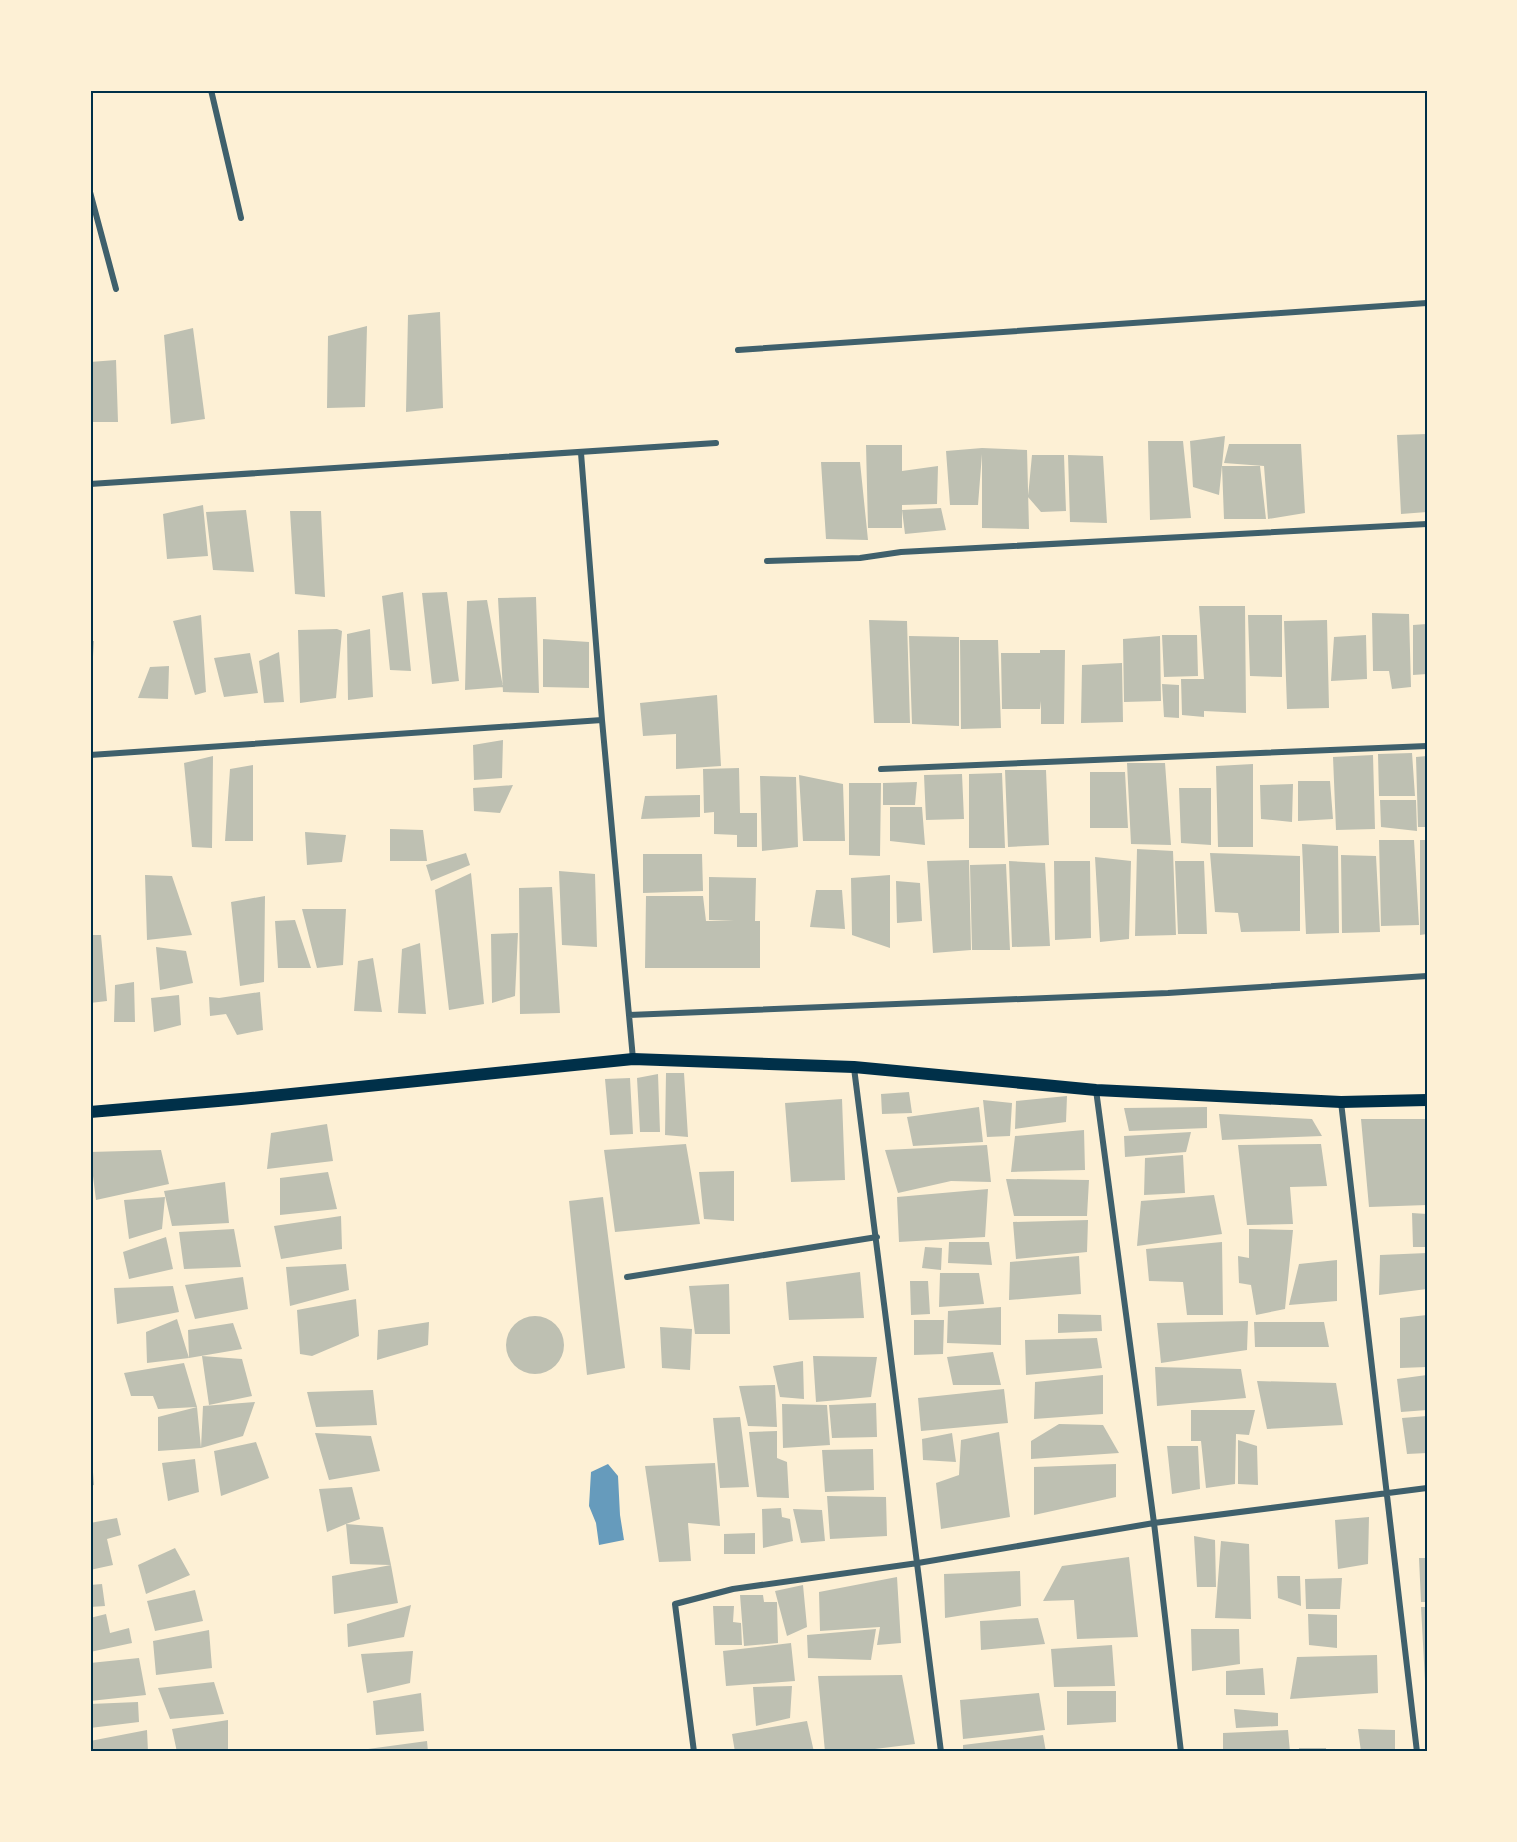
<svg xmlns="http://www.w3.org/2000/svg" width="1517" height="1842" viewBox="0 0 1517 1842" font-family="Inter,sans-serif">
<style>
.water{fill:#669bbc}
.building{fill:#bec0b2}
.lines{fill:none;stroke-linecap:round;stroke-linejoin:round}
.minor{stroke:#3f606c;stroke-width:6}
.secondary{stroke:#003049;stroke-width:12}
.neatline{fill:none;stroke:#003049;stroke-width:2}
</style>
<rect width="100%" height="100%" fill="#fdf0d5"/>
<!-- water -->
<path class="water" d="M608 1464 618 1476 620 1515 624 1540 599 1545 596 1523 589 1506 591 1472Z"/>
<!-- building -->
<path class="building" d="M440 312 443 408 406 412 408 315Z
M367 326 365 407 327 408 328 336Z
M193 328 205 419 171 424 164 335Z
M116 360 118 422H90V362Z
M1427 434V512L1401 514 1397 435Z
M1225 436 1219 495 1193 487 1190 441Z
M1148 441H1183L1191 518 1150 520Z
M1229 444H1301L1305 513 1268 519 1264 466 1224 463Z
M866 445H902V471L938 466 937 504 902 505V528H868Z
M982 448 1027 450 1029 529 982 528V454L978 505H950L946 451Z
M1032 455H1064L1066 511 1041 512 1028 497Z
M1068 455 1103 456 1107 523 1070 522Z
M821 462H860L868 540 826 539Z
M1222 466H1260L1266 519H1224Z
M203 505 208 556 167 559 163 514Z
M941 508 946 530 905 534 902 510Z
M246 510 254 572 213 570 206 512Z
M290 511H321L325 597 295 594Z
M403 592 411 671 390 670 382 596Z
M447 592 459 681 432 684 422 593Z
M536 597 539 693 503 692 498 598Z
M487 600 503 687 465 690 467 601Z
M1199 606H1245L1246 713 1204 711V717L1182 715 1181 679H1204Z
M1372 613 1409 614 1411 687 1392 689 1389 671H1373Z
M201 615 206 692 195 695 173 621Z
M1248 615H1282V677L1250 676Z
M869 620 907 621 910 723H874Z
M1327 620 1329 708 1287 709 1284 621Z
M1427 624V674L1413 675V625Z
M337 629 342 631 336 698 300 703 298 630Z
M370 629 373 697 348 700 347 634Z
M1162 635H1197L1198 676 1164 677Z
M1366 635 1367 679 1331 681 1334 637Z
M909 636 959 637V726L912 724Z
M1160 636 1161 701 1124 702 1123 639Z
M543 639 589 642V688L543 687Z
M960 640H998L1001 728 961 729Z
M90 641H94L92 672 90 671Z
M1040 650H1065L1064 724H1041V701L1040 709H1002L1001 653H1040Z
M279 652 284 702 264 703 259 661Z
M250 653 258 693 224 697 214 658Z
M1122 663 1123 722 1081 723 1082 665Z
M169 666 168 699 138 698 150 667Z
M1162 684 1179 685V718L1164 717Z
M717 695 721 766 676 769V734L643 736 640 703Z
M503 740 502 778 474 780 473 745Z
M1412 753 1415 796H1379L1378 754Z
M1373 755 1375 829 1336 830 1333 757Z
M213 756 212 848 192 847 184 763Z
M1427 756V827H1418L1416 757Z
M1127 763H1165L1171 845 1131 844Z
M1253 764V847H1218L1216 766Z
M253 765V841H225L230 769Z
M739 768 740 813H757V847H737V835L714 834V812L704 813 703 769Z
M1005 770H1046L1049 845 1008 847Z
M1090 772H1125L1128 828H1090Z
M1002 773 1005 848H969V774Z
M962 774 964 819 926 820 924 775Z
M799 775 843 784 845 841H803Z
M760 776 796 777 798 847 762 851Z
M1298 781H1330L1333 819 1298 821Z
M917 782 915 805H883V783Z
M849 783H881L880 856 849 855Z
M1293 784 1292 822 1261 819 1260 785Z
M513 785 500 813 474 811 473 788Z
M1179 788H1211V845L1181 843Z
M700 795V817L641 819 645 796Z
M1380 800H1416L1417 831 1381 827Z
M890 807H922L925 845 890 841Z
M390 829 423 830 427 861H390Z
M305 832 346 835 342 862 307 865Z
M1379 840H1414L1419 925 1381 926Z
M1420 840H1427V934L1420 935Z
M1302 844 1338 846 1339 933 1306 934Z
M1137 849 1173 851 1176 935 1135 936Z
M466 853 470 865 431 881 426 865Z
M1210 853 1300 856V931L1241 932 1238 913 1215 912Z
M643 854H702L703 891 643 893Z
M1341 855 1376 856 1380 932 1342 933Z
M1095 857 1131 861 1129 939 1100 942Z
M969 860 971 950 933 953 927 861Z
M1009 861 1045 863 1050 946 1012 947Z
M1054 861H1090L1091 938 1055 940Z
M1175 861H1204L1207 934H1178Z
M1006 864 1010 950H972L970 865Z
M559 871 595 874 597 947 562 945Z
M471 873 484 1004 449 1010 435 890Z
M145 875 172 876 192 935 147 940Z
M890 875V948L852 935 851 878Z
M709 877 756 878 755 921H760V968H645L646 896H703L706 921H734L709 920Z
M896 881 920 883 922 921 897 923Z
M552 887 560 1013 520 1014 519 888Z
M816 890H842L845 929 810 927Z
M265 896 264 982 240 986 231 902Z
M302 909H346L343 965 317 968Z
M295 920 311 968H278L275 921Z
M518 933 515 996 492 1003 491 934Z
M90 935H101L107 1001 90 1003Z
M420 943 426 1014 398 1013 402 949Z
M156 947 186 951 193 983 160 990Z
M373 958 382 1012 354 1011 358 961Z
M134 982 135 1022H114L115 985Z
M260 992 263 1030 237 1035 226 1014 210 1016 209 997 219 998Z
M179 995 181 1025 154 1032 151 998Z
M666 1073H684L688 1137 665 1135Z
M658 1074 660 1132H640L637 1078Z
M630 1078 633 1134 610 1135 605 1079Z
M909 1092 912 1113 882 1114 881 1094Z
M1067 1096 1066 1122 1015 1129 1016 1101Z
M842 1099 845 1180 791 1182 785 1103Z
M983 1100 1012 1103 1010 1136 987 1137Z
M979 1107 983 1142 913 1146 907 1117Z
M1207 1107V1128L1129 1131 1124 1108Z
M1219 1114 1312 1119 1322 1136 1222 1140Z
M1361 1119H1427V1205L1369 1207Z
M327 1124 333 1161 267 1169 271 1133Z
M1084 1130 1085 1170 1011 1172 1015 1136Z
M1191 1132 1186 1152 1125 1157 1124 1136Z
M686 1144 700 1224 615 1232 604 1150Z
M1321 1144 1327 1186 1290 1187 1293 1224 1247 1225 1238 1145Z
M987 1145 991 1182 951 1181 898 1193 885 1150Z
M161 1150 169 1184 96 1200 90 1152Z
M1183 1155 1185 1193 1144 1195 1145 1158Z
M734 1171V1221L704 1219 699 1172Z
M328 1172 337 1209 280 1215V1178Z
M1006 1179 1089 1180 1087 1216H1014Z
M225 1182 229 1223 172 1226 164 1191Z
M988 1189 985 1237 899 1242 897 1197Z
M1214 1195 1222 1234 1137 1246 1141 1201Z
M165 1197 162 1229 129 1239 124 1200Z
M603 1197 625 1368 587 1375 569 1201Z
M1412 1213 1427 1214V1247H1413Z
M341 1216 342 1249 281 1259 274 1226Z
M1088 1220 1087 1252 1016 1259 1013 1222Z
M234 1229 241 1267 184 1269 179 1232Z
M1249 1229 1293 1230 1285 1309 1256 1315 1251 1285 1239 1283 1238 1256 1249 1258Z
M166 1237 173 1269 129 1279 123 1252Z
M949 1242H989L992 1265 948 1263Z
M1222 1242 1223 1315H1187L1183 1282 1149 1281 1146 1249Z
M925 1247 942 1248 941 1270 922 1268Z
M1427 1253V1289L1379 1295 1380 1255Z
M1079 1256 1081 1294 1009 1300 1010 1262Z
M1337 1260V1301L1289 1305 1299 1264Z
M346 1264 349 1290 290 1306 286 1267Z
M860 1272 864 1318 789 1320 786 1282Z
M940 1273H979L984 1304 939 1307Z
M243 1277 248 1309 195 1319 185 1285Z
M910 1281H928L930 1314 911 1315Z
M729 1284 730 1334H695L689 1286Z
M173 1286 179 1312 117 1324 114 1288Z
M356 1299 359 1336 312 1356 300 1354 297 1310Z
M1001 1307V1345L947 1343 948 1311Z
M1058 1314 1101 1315 1102 1331 1058 1333Z
M1427 1315V1367L1400 1368V1318Z
M506 1345a29 29 0 1 1 58 0a29 29 0 1 1-58 0Z
M177 1319 189 1358 188 1330 233 1323 242 1349 189 1358 147 1363 146 1332Z
M914 1320H944L943 1354 914 1355Z
M1248 1321 1247 1350 1161 1363 1157 1323Z
M429 1322 428 1345 377 1360 378 1330Z
M1254 1322H1324L1329 1347H1255Z
M660 1327 692 1329 690 1370 662 1368Z
M1097 1338 1102 1368 1026 1375 1025 1340Z
M993 1352 1001 1385H953L947 1357Z
M202 1356 242 1359 252 1396 209 1405Z
M813 1356 877 1357 871 1397 816 1402Z
M803 1361 804 1399 780 1397 773 1366Z
M184 1363 197 1407 158 1409 153 1396H131L124 1373Z
M1155 1367 1241 1369 1246 1398 1157 1406Z
M1103 1375V1414L1034 1419 1035 1382Z
M1427 1375V1410L1401 1412 1397 1379Z
M1257 1381 1336 1383 1343 1425 1267 1429Z
M775 1385 777 1427 748 1426 739 1386Z
M1004 1389 1008 1423 921 1431 918 1398Z
M373 1390 377 1425 316 1427 307 1392Z
M255 1402 243 1436 201 1448 203 1406Z
M876 1403 877 1437 832 1438 829 1405Z
M782 1404 827 1405 830 1445 783 1448Z
M197 1407 201 1448 158 1451V1417Z
M1191 1410H1255L1249 1435 1236 1434 1235 1484 1206 1488 1201 1441H1191Z
M1427 1416V1453L1407 1454 1402 1418Z
M740 1417 749 1487 720 1488 713 1418Z
M1059 1424 1103 1425 1119 1453 1031 1459V1441Z
M777 1431V1458L787 1462 789 1498 757 1497 749 1432Z
M999 1432 1010 1517 941 1529 936 1483 959 1475 961 1440Z
M315 1433 371 1436 380 1471 329 1480Z
M952 1433 956 1462 923 1460 922 1439Z
M1238 1440 1257 1446 1258 1485 1238 1484Z
M256 1442 269 1478 221 1496 214 1451Z
M1167 1446H1198L1200 1489 1172 1494Z
M873 1449 874 1490 825 1492 822 1450Z
M90 1459H92L94 1485 90 1486Z
M195 1459 199 1492 168 1501 162 1463Z
M715 1463 720 1526 688 1523 691 1561 659 1562 645 1466Z
M1116 1464V1497L1034 1515V1467Z
M352 1487 360 1519 346 1524 383 1527 391 1565 350 1564 346 1524 327 1532 319 1489Z
M827 1496 886 1497 887 1536 830 1539Z
M781 1508 782 1517 790 1519 793 1541 763 1548 762 1509Z
M793 1509 822 1510 825 1541 801 1543Z
M1369 1517 1368 1564 1338 1569 1335 1520Z
M117 1518 121 1535 107 1539 113 1565 90 1570V1523Z
M755 1533V1554H724V1534Z
M1194 1536 1215 1540 1216 1587H1197Z
M1221 1541 1249 1544 1251 1619 1215 1618Z
M175 1548 190 1575 146 1594 138 1565Z
M1129 1557 1138 1637 1077 1639 1074 1600 1043 1601 1062 1566Z
M1419 1558H1427V1602H1421Z
M391 1565 398 1603 334 1614 332 1576Z
M1020 1571 1021 1606 945 1618 944 1574Z
M1277 1576H1300L1301 1606 1278 1598Z
M897 1577 901 1643 877 1645 880 1627 820 1631 819 1592Z
M1342 1578 1340 1609H1306L1305 1579Z
M102 1584 105 1606 90 1607V1585Z
M803 1585 807 1627 787 1636 775 1591Z
M195 1590 203 1621 155 1631 147 1601Z
M740 1595H763L764 1602H777L778 1643 744 1646Z
M411 1605 404 1637 348 1647 347 1624Z
M713 1606H734L733 1622 741 1623 742 1645H715Z
M1421 1607H1427V1681H1425Z
M106 1614 110 1633 129 1628 132 1643 90 1652V1618Z
M1308 1614 1337 1615V1648L1309 1645Z
M1038 1618 1045 1644 981 1650 980 1621Z
M876 1629 871 1660 808 1658 807 1635Z
M1191 1629H1239L1240 1664 1192 1671Z
M209 1630 212 1668 156 1675 153 1641Z
M791 1643 795 1681 726 1686 723 1651Z
M1112 1645 1115 1686 1054 1687 1051 1649Z
M413 1651 410 1683 367 1693 361 1654Z
M1377 1655 1378 1693 1290 1699 1297 1657Z
M139 1658 146 1695 90 1701V1663Z
M1263 1668 1265 1695H1226V1671Z
M902 1675 915 1744 851 1752H825L818 1676Z
M214 1682 224 1714 170 1719 158 1688Z
M792 1686 790 1718 756 1726 753 1687Z
M1067 1691H1116V1722L1067 1725Z
M421 1693 424 1731 376 1735 373 1701Z
M1039 1693 1045 1730 963 1739 960 1700Z
M138 1702 139 1722 90 1728V1704Z
M1234 1709 1278 1713V1726L1236 1728Z
M228 1720V1752H177L172 1729Z
M807 1721 814 1752H735L732 1734Z
M1358 1729 1395 1730V1752H1361Z
M147 1730 148 1752H90V1741Z
M1288 1730 1290 1752H1223V1733Z
M1043 1735 1046 1752H963V1745Z
M427 1741 428 1752H369L368 1749Z
M1299 1748H1326V1752H1299Z"/>
<g class="lines">
<!-- minor -->
<path class="minor" d="M211 90 241 218
M90 192 116 289
M738 350 1427 303
M581 453 602 720 633 1059
M90 484 716 443
M767 561 860 558 901 552 1427 524
M90 755 602 720
M881 769 1427 746
M629 1015 1168 993 1427 976
M854 1068 941 1752
M1096 1090 1154 1523 1181 1752
M1341 1102 1417 1752
M627 1277 877 1237
M694 1752 675 1604 733 1589 918 1563 1154 1523 1427 1488"/>
<!-- secondary -->
<path class="secondary" d="M90 1112 241 1099 633 1059 854 1067 1096 1090 1341 1102 1427 1100"/>
</g>
<!-- border -->
<rect width="1517" height="1842" fill="none" stroke="#fdf0d5" stroke-width="183"/>
<rect x="92" y="92" width="1334" height="1658" class="neatline"/>
</svg>
